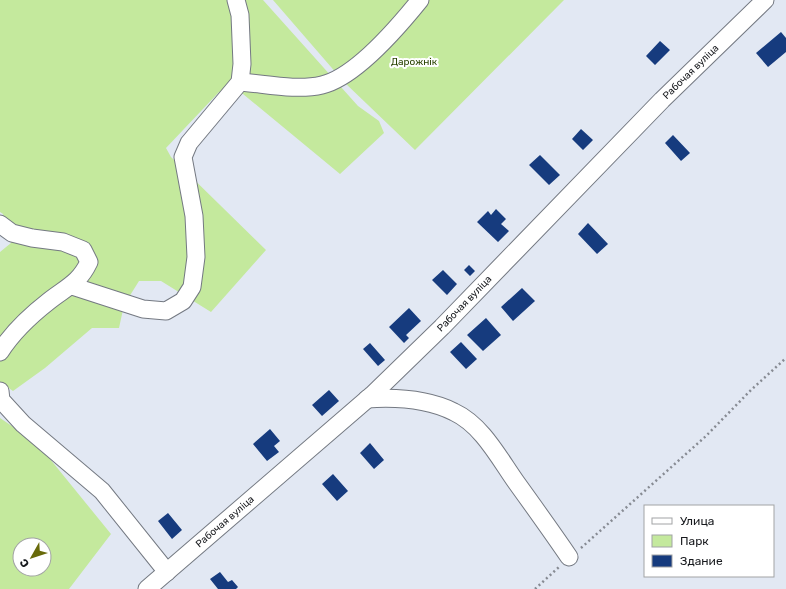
<svg xmlns="http://www.w3.org/2000/svg" width="786" height="589" viewBox="0 0 786 589" font-family="Rubik,sans-serif">
<style>
.green{fill:#c4e99d;fill-rule:evenodd}
.building{fill:#163b7e}
.lines{fill:none;stroke-linecap:round;stroke-linejoin:round}
.minor-casing{stroke:#747982;stroke-width:19}
.path{stroke:#878b93;stroke-width:2.5;stroke-dasharray:2 3;stroke-linecap:butt}
.minor{stroke:#fff;stroke-width:17}
.labels{text-anchor:middle;dominant-baseline:central;stroke-width:4;stroke-linejoin:round;paint-order:stroke}
.park-label{font-size:10px;fill:#294201;stroke:#fff}
.street-label{font-size:10px;fill:#17191d;stroke:#fff}
</style>
<rect width="100%" height="100%" fill="#e2e8f3"/>
<!-- green -->
<path class="green" d="M0 0H263L358 106 379 121 384 133 340 174 243 94 219 92 166 148 171 157 266 250 211 312 161 281H139L124 305 119 328H92L45 368 13 391 0 382V252L11 243 3 214 0 212Z
M273 0H564L415 150 344 82Z
M0 418 37 443 111 534 69 589H0ZM20 545H44V569H20Z"/>
<!-- building -->
<path class="building" d="M781 32 786 38V52L768 67 756 53Z
M660 41 670 50 655 65 646 56Z
M581 129 593 140 583 150 572 139Z
M673 135 690 153 681 161 665 143Z
M540 155 560 175 549 185 529 165Z
M496 209 506 219 501 224 509 231 498 242 477 222 488 211 491 215Z
M588 223 608 244 597 254 578 234Z
M469 265 475 271 470 276 464 270Z
M443 270 457 284 447 295 432 280Z
M522 288 535 301 513 321 501 307Z
M409 308 421 321 406 335 409 338 404 343 389 327Z
M486 318 501 335 483 351 467 335Z
M461 342 477 359 466 369 450 352Z
M370 343 385 360 378 366 363 349Z
M329 390 339 401 322 416 312 405Z
M270 429 280 441 274 446 279 452 267 461 253 444Z
M370 443 384 460 374 469 360 453Z
M333 474 348 491 337 501 322 484Z
M168 513 182 530 172 539 158 521Z
M220 572 228 582 232 580 238 587 236 589H218L210 579Z"/>
<g class="lines">
<!-- minor casing -->
<g class="minor-casing">
<g id="minor">
<path d="M240 82C266 84 297 91 322 85 356 77 399 26 420 0"/>
<path d="M0 224 12 233 32 238 63 242 83 250 89 262C79 283 67 287 49 301 31 315 12 333 0 352"/>
<path d="M72 286 143 309 166 311 183 301 192 287 196 257 194 216 183 157 189 143 240 82 242 64 240 15 236 0"/>
<path d="M0 391 1 400 23 424 102 491 167 572"/>
<path d="M367 399C396 397 428 399 454 412 482 425 499 458 516 482 534 507 552 532 569 557"/>
<path id="s1" d="M147 589 372 395 442 327 662 100 765 0"/>
</g>
</g>
<!-- path -->
<path class="path" d="M581 548 706 436 751 390 786 358
M535 589 559 567"/>
<!-- minor -->
<use href="#minor" class="minor"/>
</g>
<g class="labels">
<!-- park labels -->
<g class="park-label">
<text x="414" y="62">Дарожнік</text>
</g>
<!-- street labels -->
<g class="street-label">
<text stroke="none"><textPath href="#s1" startOffset="751">Рабочая вуліца</textPath></text>
<text stroke="none"><textPath href="#s1" startOffset="427">Рабочая вуліца</textPath></text>
<text stroke="none"><textPath href="#s1" startOffset="103">Рабочая вуліца</textPath></text>
</g>
</g>
<!-- legend -->
<rect x="644" y="505" width="130" height="72" fill="#ffffff" stroke="#a2a3a5"/>
<rect x="652" y="518" width="20" height="6" fill="#ffffff" stroke="#a2a3a5"/>
<text x="680" y="525" font-size="12" fill="#17191d">Улица</text>
<rect x="652" y="535" width="20" height="12" fill="#c4e99d" stroke="#a2a3a5"/>
<text x="680" y="545" font-size="12" fill="#17191d">Парк</text>
<rect x="652" y="555" width="20" height="12" fill="#163b7e" stroke="#a2a3a5"/>
<text x="680" y="565" font-size="12" fill="#17191d">Здание</text>
<!-- north arrow -->
<g transform="translate(32 557) rotate(231)"><circle r="19" fill="#ffffff" stroke="#a2a3a5"/>
<path d="M0-3L7 15L0 10L-7 15Z" fill="#686a0a"/>
<text y="-6" font-size="11" font-weight="bold" text-anchor="middle" fill="#17191d">С</text>
</g>
</svg>
